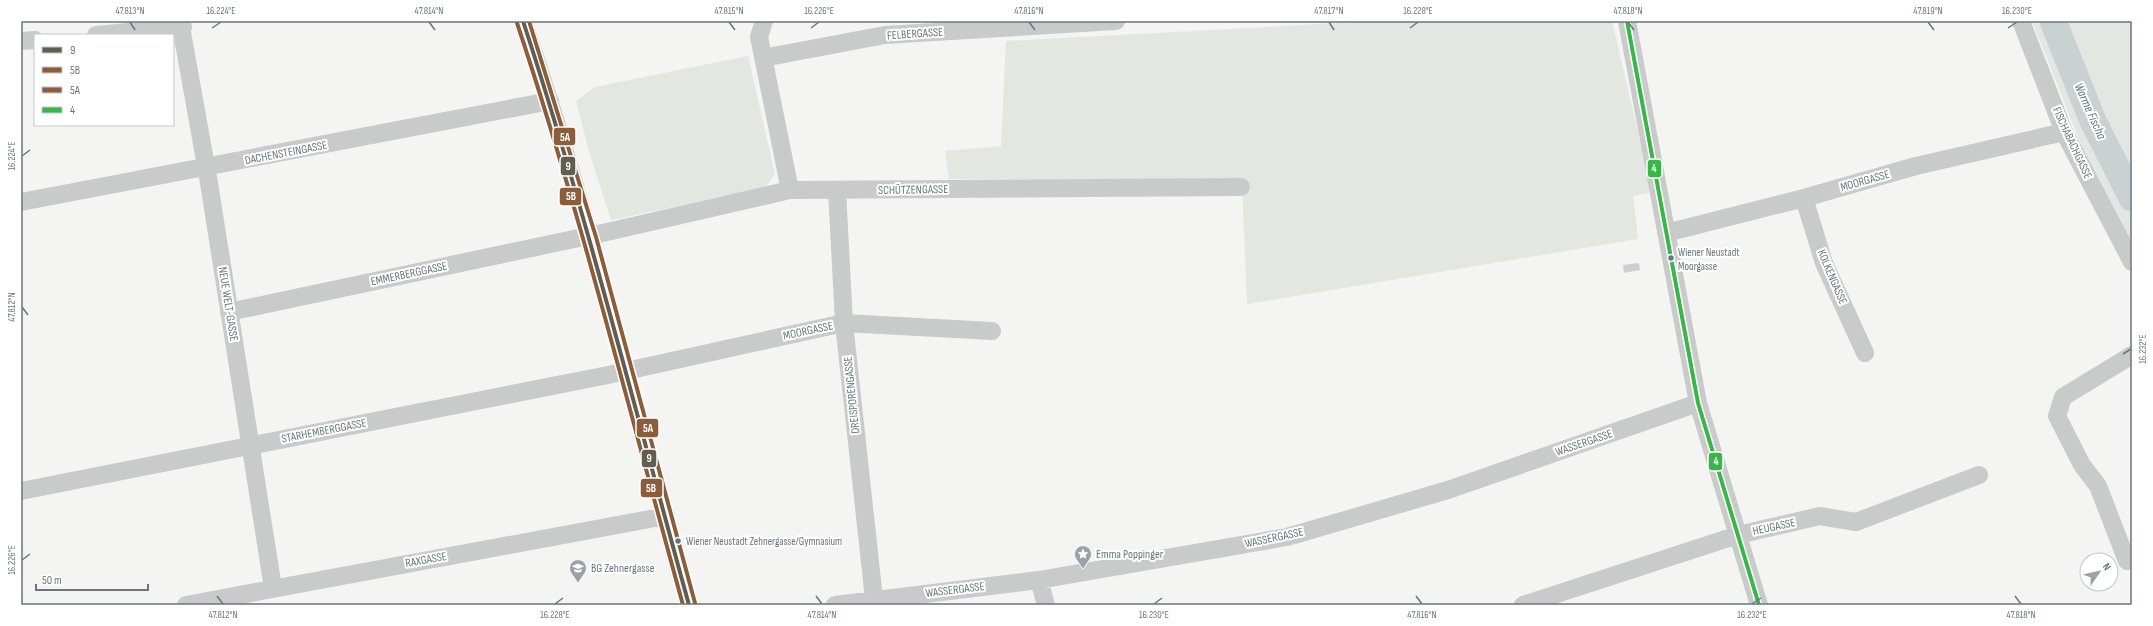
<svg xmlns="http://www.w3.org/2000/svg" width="2153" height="626" viewBox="0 0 2153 626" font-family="'Sofia Sans Condensed',sans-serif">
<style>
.green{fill:#e4e6e1}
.water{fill:#cad1d3}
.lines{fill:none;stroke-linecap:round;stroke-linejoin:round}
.river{stroke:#cad1d3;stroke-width:27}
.minor{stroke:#c9caca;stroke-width:18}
.bus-1-casing{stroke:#fff;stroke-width:7}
.bus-2-casing{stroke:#fff;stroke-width:7}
.bus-3-casing{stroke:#fff;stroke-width:7}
.bus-4-casing{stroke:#fff;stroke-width:7}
.bus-1{stroke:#605d53;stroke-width:4}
.bus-2{stroke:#8b5d3b;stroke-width:4}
.bus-3{stroke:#8b5d3b;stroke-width:4}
.bus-4{stroke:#39b54a;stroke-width:4}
.ticks{fill:none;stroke:#68767f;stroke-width:1.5}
.bus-dot{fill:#68767f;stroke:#fff;stroke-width:1.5}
.labels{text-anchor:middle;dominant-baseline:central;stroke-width:4;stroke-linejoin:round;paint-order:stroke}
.bus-label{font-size:11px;fill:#68767f;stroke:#fff;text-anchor:start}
.street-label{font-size:12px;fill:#68767f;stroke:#fff}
.poi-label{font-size:12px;fill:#68767f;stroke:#fff;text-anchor:start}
.water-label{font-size:13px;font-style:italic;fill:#63777c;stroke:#fff}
.line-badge{stroke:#fff;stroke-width:1.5}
.badge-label{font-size:11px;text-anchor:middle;font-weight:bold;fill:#fff}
.neatline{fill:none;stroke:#68767f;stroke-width:1.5}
.ticks-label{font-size:10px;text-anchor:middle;fill:#68767f}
</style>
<rect width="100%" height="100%" fill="#f4f4f3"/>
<!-- green -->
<path class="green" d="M1377 21H1612L1652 192 1633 196 1638 239 1247 304 1242 180 949 179 945 151 1001 146 1006 41Z
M2032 21H2132V247L2086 157Z
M748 56 775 174 765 188 611 220 590 155 576 101 595 87Z"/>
<!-- water -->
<path class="water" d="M1639 263 1640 270 1624 273 1623 265Z"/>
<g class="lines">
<!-- river -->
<path class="river" d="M2053 21 2093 121 2132 198"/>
<!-- minor -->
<path class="minor" d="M180 21 209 183 273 588
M523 21C589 213 634 410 689 605
M764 21 759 37 790 190
M1627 21 1698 403 1759 605
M2021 21 2064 132 2132 262
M96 35 183 27
M21 41 35 40
M763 58 885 35 1116 21
M837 190 844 323 874 599
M1804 198 1824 263 1865 353
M21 202 550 101
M1666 233 1804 198 1916 166 2064 132
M229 312 607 232 790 190 1241 187
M21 491 608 375 844 323 992 331
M2127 561 2098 486 2082 465 2057 416 2063 397 2132 355
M1039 580 1046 605
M186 605 666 516
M835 605 1039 580 1287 537 1448 490 1698 403
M1523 605 1738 535 1820 516 1856 522 1979 475"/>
<!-- bus-1 casing -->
<g class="bus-1-casing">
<path id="bus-1" d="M523 21C586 213 635 410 689 605"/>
</g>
<!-- bus-2 casing -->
<g class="bus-2-casing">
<path id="bus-2" d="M517 23C581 215 629 410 683 605"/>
</g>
<!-- bus-3 casing -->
<g class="bus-3-casing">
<path id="bus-3" d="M529 21 596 237 695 603"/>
</g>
<!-- bus-4 casing -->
<g class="bus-4-casing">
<path id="bus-4" d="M1627 21 1698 403 1759 605"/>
</g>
<!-- bus-1 -->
<use href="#bus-1" class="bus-1"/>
<!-- bus-2 -->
<use href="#bus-2" class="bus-2"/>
<!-- bus-3 -->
<use href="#bus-3" class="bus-3"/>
<!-- bus-4 -->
<use href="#bus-4" class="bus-4"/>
</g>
<!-- ticks -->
<path class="ticks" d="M130 22 135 30M429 22 435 30M729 22 735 30M1029 22 1035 30M1329 22 1334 30M1628 22 1634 30M1928 22 1934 30M212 28 221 22M811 28 819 22M1410 28 1418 22M2008 28 2017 22M22 156 30 150M22 307 28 315M2123 354 2131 349M22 560 30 554M217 596 223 604M816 596 822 604M1416 596 1422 604M2015 596 2021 604M555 604 563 598M1154 604 1162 598M1752 604 1761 598"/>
<!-- icons -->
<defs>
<g id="sight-pin" transform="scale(0.9)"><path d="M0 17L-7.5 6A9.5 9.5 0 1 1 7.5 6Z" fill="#99a2a8" stroke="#fff"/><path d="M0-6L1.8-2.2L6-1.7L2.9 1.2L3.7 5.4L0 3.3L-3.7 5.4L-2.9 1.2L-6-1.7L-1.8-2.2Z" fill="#fff"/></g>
<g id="school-pin" transform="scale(0.9)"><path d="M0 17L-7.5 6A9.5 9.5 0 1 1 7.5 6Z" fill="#99a2a8" stroke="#fff"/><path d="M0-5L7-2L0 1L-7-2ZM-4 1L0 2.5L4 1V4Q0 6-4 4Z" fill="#fff"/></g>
</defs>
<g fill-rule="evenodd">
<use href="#sight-pin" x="1083" y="554"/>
<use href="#school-pin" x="578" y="568"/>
</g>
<!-- markers -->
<g class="bus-dot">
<circle cx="1671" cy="258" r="3.5"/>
<circle cx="678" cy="541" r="3.5"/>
</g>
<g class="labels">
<!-- bus labels -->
<g class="bus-label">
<text x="1678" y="252">Wiener Neustadt<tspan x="1678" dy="14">Moorgasse</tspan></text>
<text x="686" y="541">Wiener Neustadt Zehnergasse/Gymnasium</text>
</g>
<!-- street labels -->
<g class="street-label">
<text transform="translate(915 34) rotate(-4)">FELBERGASSE</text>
<text transform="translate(2072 143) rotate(65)">FISCHABACHGASSE</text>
<text transform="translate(286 153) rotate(-11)">DACHENSTEINGASSE</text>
<text transform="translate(1865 181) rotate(-16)">MOORGASSE</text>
<text transform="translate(913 190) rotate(-1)">SCHÜTZENGASSE</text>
<text transform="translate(409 274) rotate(-12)">EMMERBERGGASSE</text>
<text transform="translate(1832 277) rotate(67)">KOLKENGASSE</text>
<text transform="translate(228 304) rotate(81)">NEUE WELT-GASSE</text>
<text transform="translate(808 331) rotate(-12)">MOORGASSE</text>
<text transform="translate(852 395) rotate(-96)">DREISPORENGASSE</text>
<text transform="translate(324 431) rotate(-11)">STARHEMBERGGASSE</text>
<text transform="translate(1584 443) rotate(-19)">WASSERGASSE</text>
<text transform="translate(1774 527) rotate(-12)">HEUGASSE</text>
<text transform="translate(1274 538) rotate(-12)">WASSERGASSE</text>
<text transform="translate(426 560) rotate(-10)">RAXGASSE</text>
<text transform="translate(955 590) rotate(-7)">WASSERGASSE</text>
</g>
<!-- poi labels -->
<g class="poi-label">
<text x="1096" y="554">Emma Poppinger</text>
<text x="591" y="568">BG Zehnergasse</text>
</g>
<!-- water labels -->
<g class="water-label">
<text transform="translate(2090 111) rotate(66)">Warme Fischa</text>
</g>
</g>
<g class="line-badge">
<rect x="553" y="127" width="23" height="19" rx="4" fill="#8b5d3b"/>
<rect x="560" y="156" width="16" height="20" rx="4" fill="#605d53"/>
<rect x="1647" y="159" width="15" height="19" rx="4" fill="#39b54a"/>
<rect x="559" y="187" width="23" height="19" rx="4" fill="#8b5d3b"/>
<rect x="636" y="418" width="23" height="20" rx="4" fill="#8b5d3b"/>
<rect x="641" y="449" width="16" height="19" rx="4" fill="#605d53"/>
<rect x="1708" y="452" width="15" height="19" rx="4" fill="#39b54a"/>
<rect x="640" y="478" width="23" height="20" rx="4" fill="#8b5d3b"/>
</g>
<g class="badge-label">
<text x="565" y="141">5A</text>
<text x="568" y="170">9</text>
<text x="1654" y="172">4</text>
<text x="571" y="200">5B</text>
<text x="648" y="432">5A</text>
<text x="649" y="462">9</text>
<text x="1716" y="465">4</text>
<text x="651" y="492">5B</text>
</g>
<!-- border -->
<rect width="2153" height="626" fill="none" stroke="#ffffff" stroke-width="44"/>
<!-- legend -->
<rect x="34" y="34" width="140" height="92" fill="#ffffff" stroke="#c3c8cc"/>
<rect x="42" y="47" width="20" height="6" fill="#605d53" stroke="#c3c8cc"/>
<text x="70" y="54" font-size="12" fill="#68767f">9</text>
<rect x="42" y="67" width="20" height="6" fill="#8b5d3b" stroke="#c3c8cc"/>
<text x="70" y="74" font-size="12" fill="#68767f">5B</text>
<rect x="42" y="87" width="20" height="6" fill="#8b5d3b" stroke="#c3c8cc"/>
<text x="70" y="94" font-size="12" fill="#68767f">5A</text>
<rect x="42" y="107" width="20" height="6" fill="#39b54a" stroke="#c3c8cc"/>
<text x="70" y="114" font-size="12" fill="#68767f">4</text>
<!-- north arrow -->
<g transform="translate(2099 572) rotate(56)"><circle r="19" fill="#ffffff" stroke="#c3c8cc"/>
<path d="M0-3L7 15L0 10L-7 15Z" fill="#99a2a8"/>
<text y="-6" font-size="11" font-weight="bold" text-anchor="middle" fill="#68767f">N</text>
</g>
<!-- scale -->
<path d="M36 584v6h112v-6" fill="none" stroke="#68767f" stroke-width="2"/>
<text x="42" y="584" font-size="12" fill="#68767f" stroke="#ffffff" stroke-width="3" paint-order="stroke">50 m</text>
<rect x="22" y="22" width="2109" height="582" class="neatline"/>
<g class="ticks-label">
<text x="130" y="14">47.813°N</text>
<text x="221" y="14">16.224°E</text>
<text x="429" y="14">47.814°N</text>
<text x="729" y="14">47.815°N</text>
<text x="819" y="14">16.226°E</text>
<text x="1029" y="14">47.816°N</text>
<text x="1329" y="14">47.817°N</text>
<text x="1418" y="14">16.228°E</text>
<text x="1628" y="14">47.818°N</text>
<text x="1928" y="14">47.819°N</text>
<text x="2017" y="14">16.230°E</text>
<text transform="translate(11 156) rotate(-90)" y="4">16.224°E</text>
<text transform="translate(11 307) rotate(-90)" y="4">47.812°N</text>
<text transform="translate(2142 349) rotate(-90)" y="4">16.232°E</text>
<text transform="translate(11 560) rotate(-90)" y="4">16.226°E</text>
<text x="223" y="618">47.812°N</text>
<text x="555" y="618">16.228°E</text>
<text x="822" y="618">47.814°N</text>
<text x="1154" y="618">16.230°E</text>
<text x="1422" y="618">47.816°N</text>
<text x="1752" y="618">16.232°E</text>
<text x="2021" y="618">47.818°N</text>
</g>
</svg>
